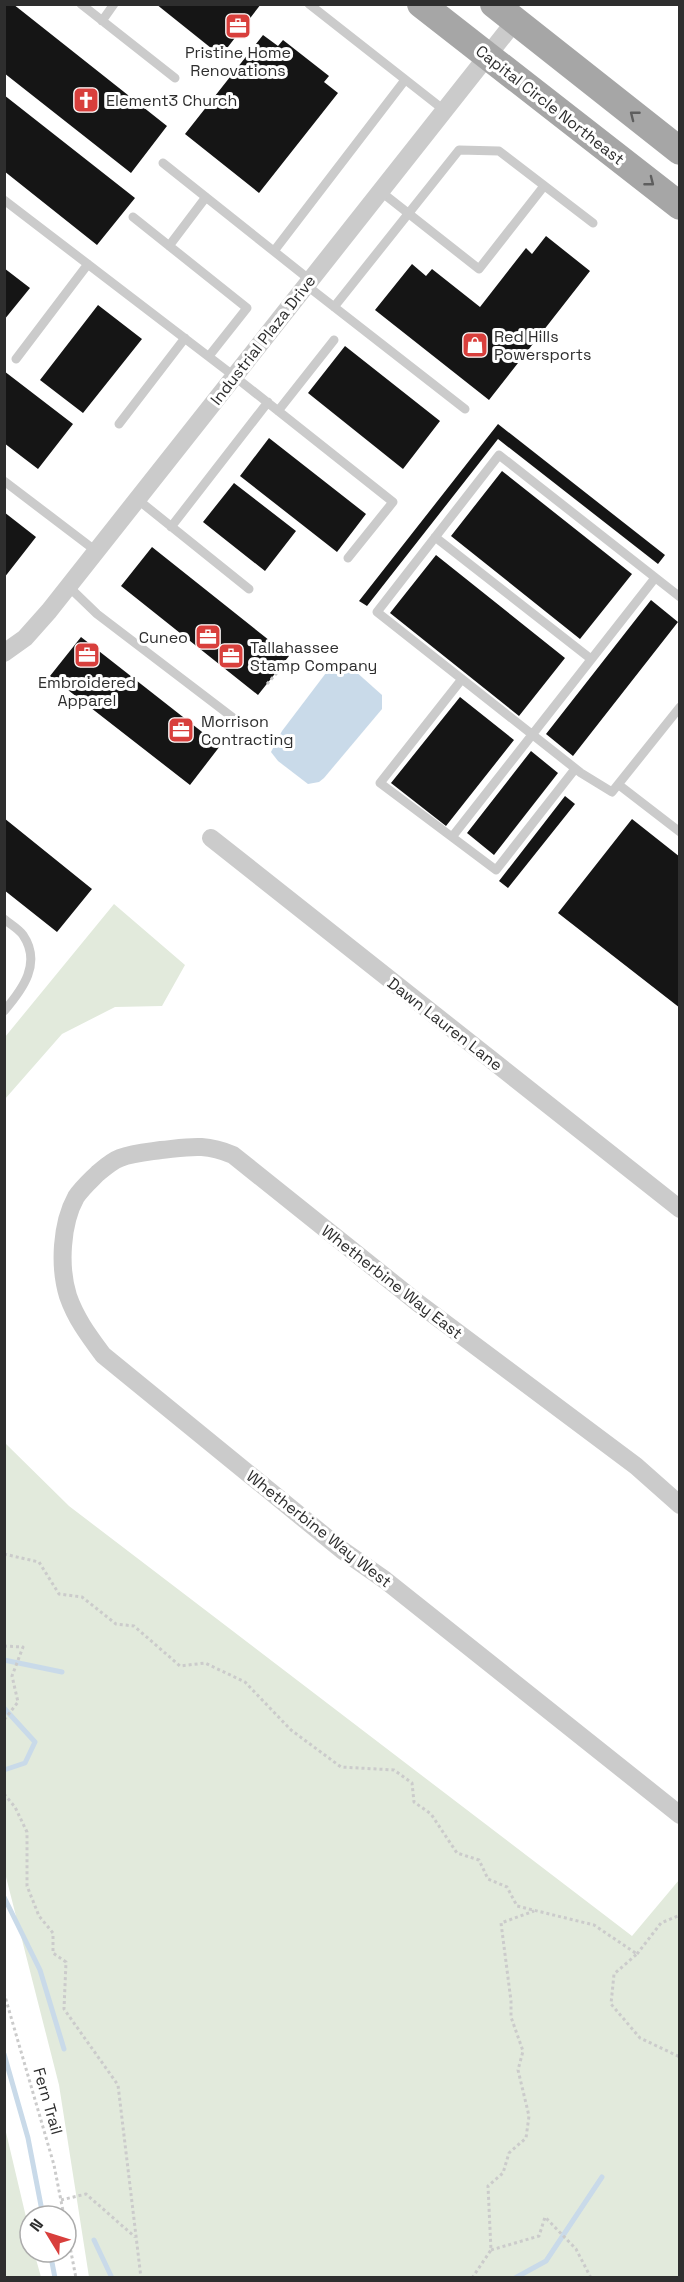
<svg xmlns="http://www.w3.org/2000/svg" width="684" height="2282" viewBox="0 0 684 2282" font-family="'Space Grotesk',sans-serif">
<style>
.green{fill:#e2eadc}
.water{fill:#c9dae9}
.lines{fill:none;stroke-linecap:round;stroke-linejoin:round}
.stream{stroke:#c9dae9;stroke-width:5}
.building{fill:#151515}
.path{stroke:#cbcbcb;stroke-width:3;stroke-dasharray:3 3;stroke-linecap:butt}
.lane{stroke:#cbcbcb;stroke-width:9}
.street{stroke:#cbcbcb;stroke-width:18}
.primary{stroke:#a6a6a6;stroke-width:28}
.oneway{stroke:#5e5e5e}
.labels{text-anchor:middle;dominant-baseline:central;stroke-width:6;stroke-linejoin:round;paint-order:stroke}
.poi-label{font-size:16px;fill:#2e2e2e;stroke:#fff;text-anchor:start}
.street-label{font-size:16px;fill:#2e2e2e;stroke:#fff}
</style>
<rect width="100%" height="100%" fill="#fff"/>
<!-- green -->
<path class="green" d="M114 904 185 965 162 1006 115 1007 62 1034 5 1099V1037Z
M4 1442 69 1506 632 1936 679 1880V2277H89L59 2085 5 1873Z
M5 2128 30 2234V2252H34L41 2277H5Z"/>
<!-- water -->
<path class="water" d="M338 661 345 662 382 695V709L324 778 319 782 308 784 278 761 271 752 282 731 332 665Z"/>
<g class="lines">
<!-- stream -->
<path class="stream" d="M4 1660 62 1672
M4 1708 35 1742 25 1763 4 1770
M4 1897 40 1970 64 2049
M4 2054 28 2138 43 2216
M94 2240 112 2278
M50 2252 55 2278
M515 2278 546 2261 602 2177"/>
</g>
<!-- building -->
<path class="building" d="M4 4H13L167 126 131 173 4 73Z
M156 4H261L221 56Z
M263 35 278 46 283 40 329 76 324 82 338 93 259 193 185 134Z
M4 95 135 198 97 245 4 171Z
M546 236 590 271 489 400 375 310 412 264 426 276 432 269 480 307 526 248 532 254Z
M4 268 30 288 4 320Z
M98 305 142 339 83 413 40 380Z
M345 346 440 421 403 469 308 393Z
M4 371 73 424 38 469 4 443Z
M498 424 665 555 658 564 498 439 367 606 359 601Z
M269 438 366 514 337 552 240 476Z
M502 471 632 574 580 639 451 536Z
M234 483 296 531 265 571 203 522Z
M4 512 36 537 4 578Z
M152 547 289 656 258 695 121 586Z
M436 555 565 658 519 716 390 613Z
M651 600 678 622 573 756 546 734Z
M81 637 220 746 190 785 50 676Z
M460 697 514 740 446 826 391 783Z
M531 751 558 773 494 855 467 833Z
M565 796 575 804 508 888 499 881Z
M4 818 92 889 57 932 4 890Z
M632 819 680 857V1008L558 913Z"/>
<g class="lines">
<!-- path -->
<path class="path" d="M267 684 283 666
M4 1554 39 1562 59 1594 82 1597 116 1624 134 1626 180 1666 205 1663 245 1682 291 1730 341 1767 394 1770 412 1783 414 1802 431 1814 457 1853 479 1860 488 1879 507 1887 517 1906 594 1925 637 1954 614 1974 611 2004 640 2038 680 2057
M4 1646 23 1647 12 1676 18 1702 4 1720
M4 1794 15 1807 27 1832V1886L39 1916 53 1933V1953L66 1962 64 2009 118 2085 141 2278
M637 1954 661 1923 680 1915
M4 1993 54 2165 64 2216
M61 2200 86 2194 135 2237
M66 2226 76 2278
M491 2250 539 2236 545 2217 576 2249 591 2278
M472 2278 491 2250 488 2186 503 2173 509 2153 526 2138 529 2116 518 2070 523 2051 511 2017V2001L501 1923 534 1911"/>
<!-- lane -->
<path class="lane" d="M81 4 175 78
M309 4 444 110
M102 21 114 4
M163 163 310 280
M380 191 479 269 544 186
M4 200 234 376 393 502 348 558
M133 217 247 308 209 356
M169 246 206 197
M274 251 405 80
M306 285 465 409
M334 307 459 150 499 151 593 223
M16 359 88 264
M278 411 334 340
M119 424 185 338
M4 481 96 551
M137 499 249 589
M171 527 268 402
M435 537 591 659
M68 586 97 614 236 720
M680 597 499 455 377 612 581 773 612 792 680 707
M462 679 380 783 496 870 575 769
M619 785 680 832
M452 837 655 578
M4 919C10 924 19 929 23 935 42 963 23 989 4 1011"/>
<!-- street -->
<path class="street" d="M4 653 25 638 49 611 515 21
M211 838 680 1209
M680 1505 636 1466 418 1303 233 1155C205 1143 190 1147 161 1150 147 1152 133 1153 120 1158 112 1161 104 1168 98 1173 90 1181 82 1188 76 1197 61 1224 59 1267 68 1296 76 1319 89 1336 103 1355L342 1550 385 1580 680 1815"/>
<!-- primary -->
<path class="primary" d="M421 4 680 206
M494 4 680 151"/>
</g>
<!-- one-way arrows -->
<defs><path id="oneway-chevron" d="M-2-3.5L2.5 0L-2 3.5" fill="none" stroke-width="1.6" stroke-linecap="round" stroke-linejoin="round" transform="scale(1.5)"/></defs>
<g class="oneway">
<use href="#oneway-chevron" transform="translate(634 115) rotate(-142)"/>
<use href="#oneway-chevron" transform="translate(650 182) rotate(38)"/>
</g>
<!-- icons -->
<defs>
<g id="office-square" transform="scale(1.35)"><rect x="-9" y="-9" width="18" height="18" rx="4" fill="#d83f3c" stroke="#fff"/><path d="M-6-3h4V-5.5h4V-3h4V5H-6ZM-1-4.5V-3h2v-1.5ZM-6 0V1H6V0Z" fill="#fff"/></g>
<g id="church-square" transform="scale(1.35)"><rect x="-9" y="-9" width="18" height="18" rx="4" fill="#d83f3c" stroke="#fff"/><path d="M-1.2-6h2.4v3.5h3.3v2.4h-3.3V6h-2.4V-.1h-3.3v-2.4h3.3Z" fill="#fff"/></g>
<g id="shop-square" transform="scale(1.35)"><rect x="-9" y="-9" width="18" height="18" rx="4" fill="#d83f3c" stroke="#fff"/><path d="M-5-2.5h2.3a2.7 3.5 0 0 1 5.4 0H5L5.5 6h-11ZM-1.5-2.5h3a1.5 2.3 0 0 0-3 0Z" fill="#fff"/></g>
</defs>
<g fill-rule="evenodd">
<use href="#office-square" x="238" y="26"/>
<use href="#church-square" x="86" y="100"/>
<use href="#shop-square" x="475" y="345"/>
<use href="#office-square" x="208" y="637"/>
<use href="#office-square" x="87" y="655"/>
<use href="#office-square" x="231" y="656"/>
<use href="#office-square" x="181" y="730"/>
</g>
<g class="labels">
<!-- poi labels -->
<g class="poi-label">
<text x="238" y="52" text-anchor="middle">Pristine Home<tspan x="238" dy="18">Renovations</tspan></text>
<text x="106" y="100">Element3 Church</text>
<text x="494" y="336">Red Hills<tspan x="494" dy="18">Powersports</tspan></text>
<text x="188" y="637" text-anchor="end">Cuneo</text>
<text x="250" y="647">Tallahassee<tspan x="250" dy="18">Stamp Company</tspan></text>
<text x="87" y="682" text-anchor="middle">Embroidered<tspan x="87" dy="18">Apparel</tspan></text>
<text x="201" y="721">Morrison<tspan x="201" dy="18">Contracting</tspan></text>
</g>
<!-- street labels -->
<g class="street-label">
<text transform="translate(550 105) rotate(38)">Capital Circle Northeast</text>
<text transform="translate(263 340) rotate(-52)">Industrial Plaza Drive</text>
<text transform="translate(445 1024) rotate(38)">Dawn Lauren Lane</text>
<text transform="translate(392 1282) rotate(38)">Whetherbine Way East</text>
<text transform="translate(319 1529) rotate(38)">Whetherbine Way West</text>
<text transform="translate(48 2101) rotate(74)">Fern Trail</text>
</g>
</g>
<!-- border -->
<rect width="684" height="2282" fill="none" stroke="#2e2e2e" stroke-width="12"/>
<!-- north arrow -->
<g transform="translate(48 2234) rotate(308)"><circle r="28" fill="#ffffff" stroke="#ababab" stroke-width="1.5"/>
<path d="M0-4.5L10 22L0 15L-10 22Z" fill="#d83f3c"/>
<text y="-9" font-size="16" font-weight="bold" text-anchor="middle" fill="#2e2e2e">N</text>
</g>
</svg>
